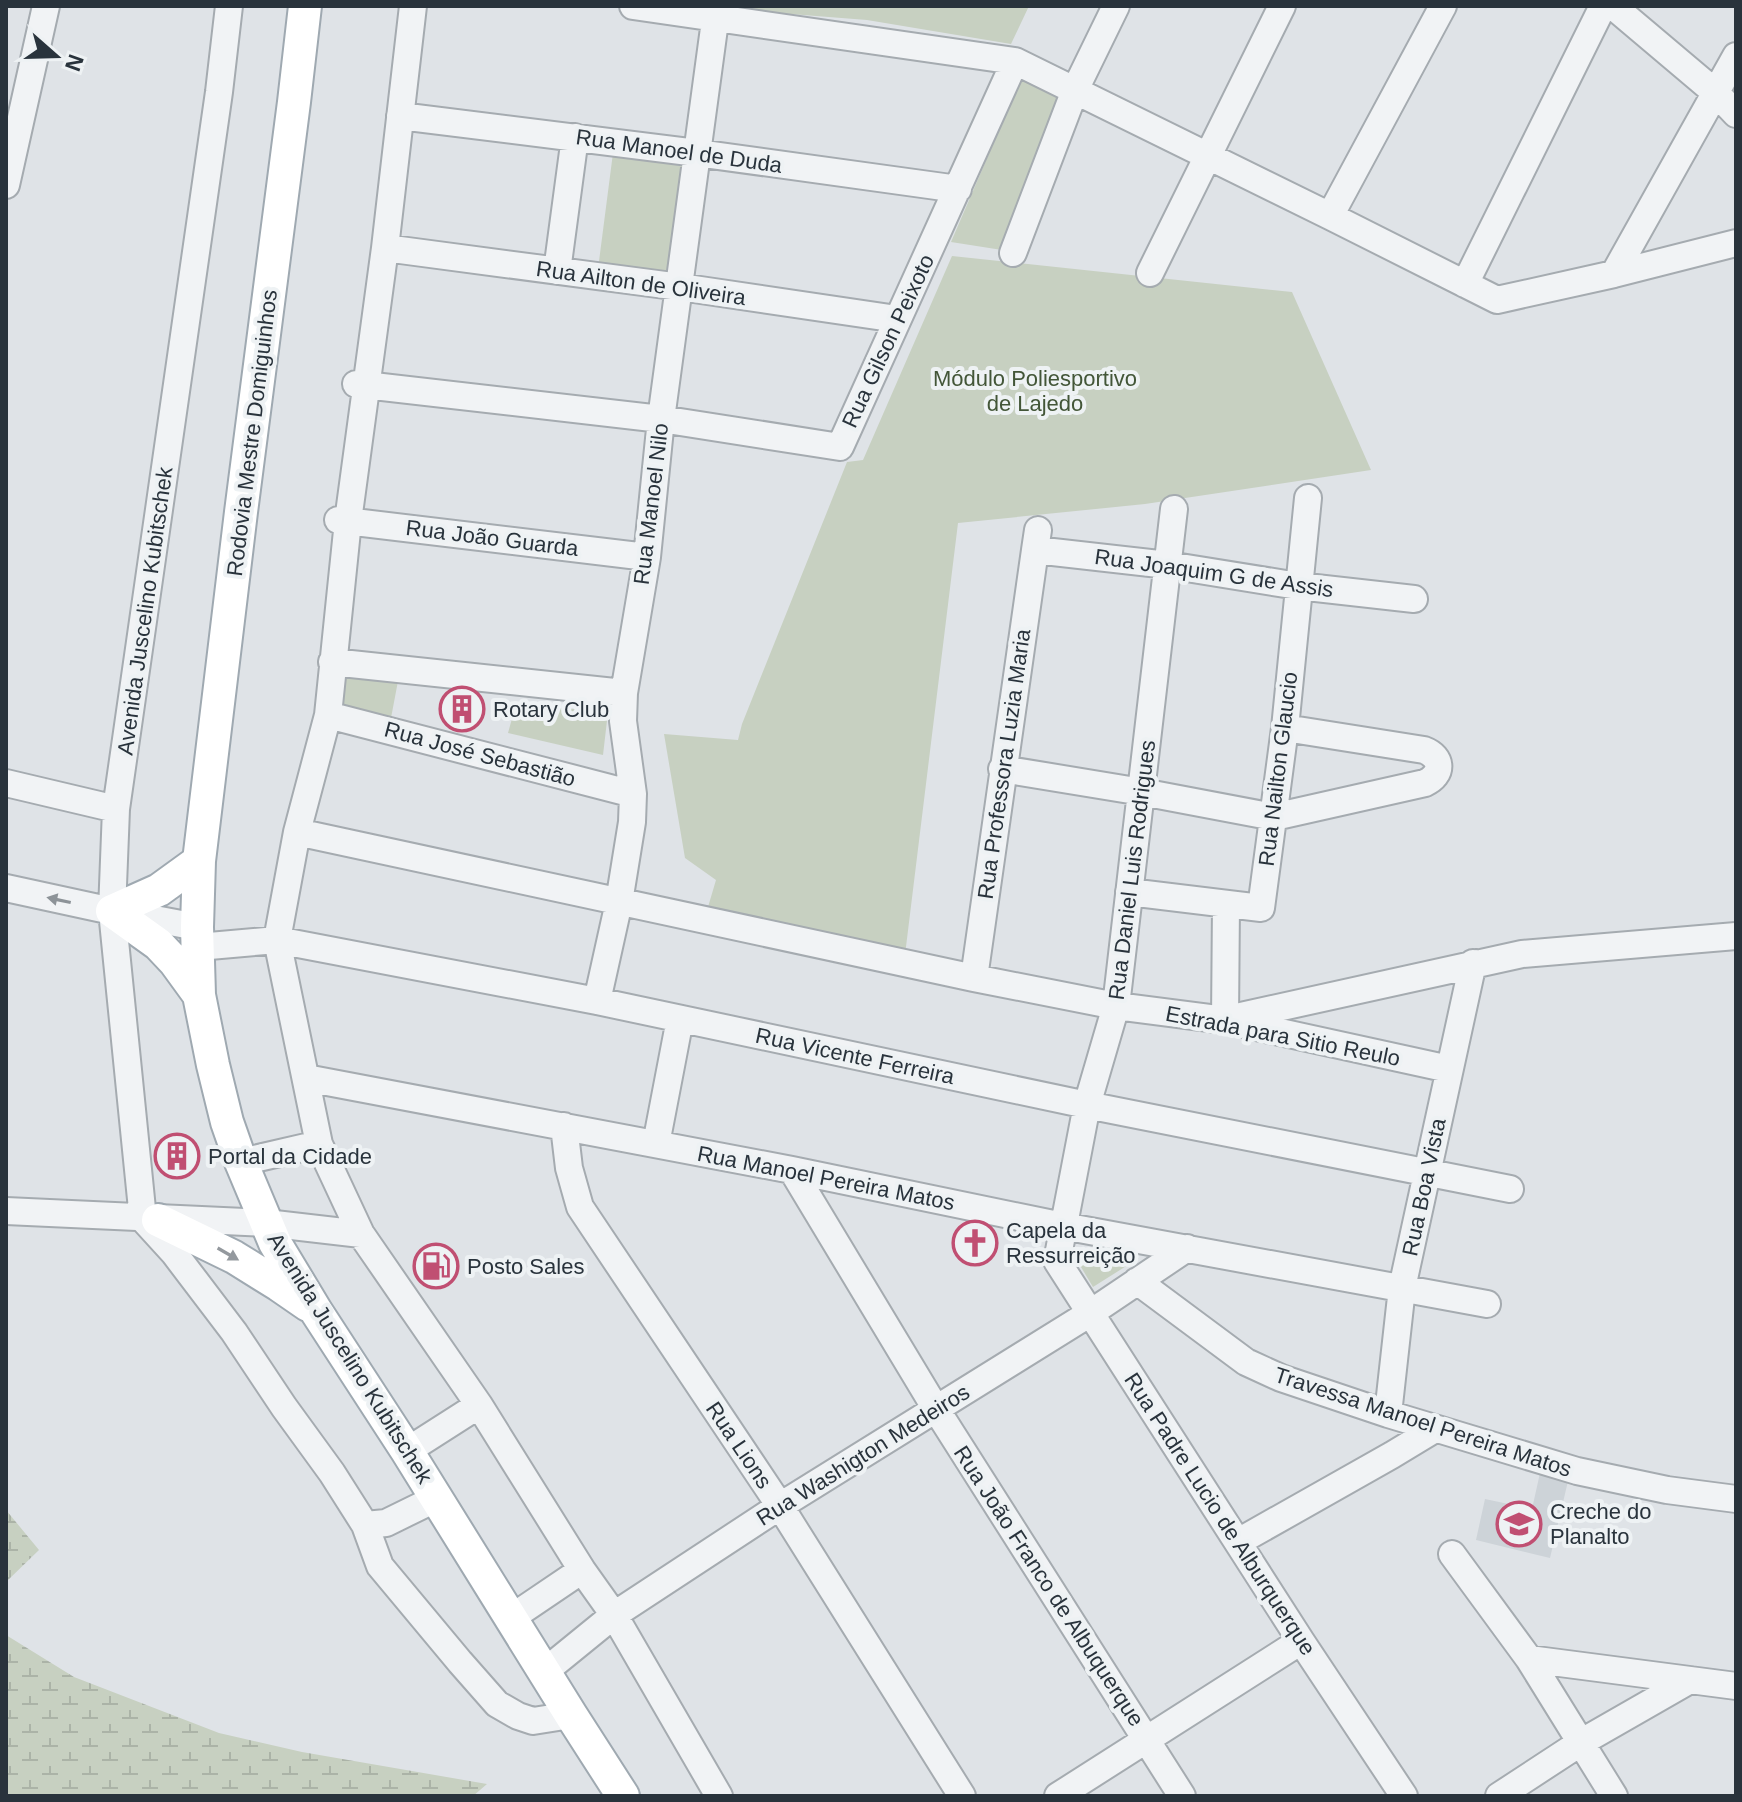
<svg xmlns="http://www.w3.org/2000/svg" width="1742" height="1802" viewBox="0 0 1742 1802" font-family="Arial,sans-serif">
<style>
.built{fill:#cdd3d8}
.green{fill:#c7d0c1}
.wetland{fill:url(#wetland-marsh)}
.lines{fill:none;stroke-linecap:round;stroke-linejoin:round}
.minor-casing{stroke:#a5abb0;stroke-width:30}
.major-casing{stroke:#9fa9b1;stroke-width:36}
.minor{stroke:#f1f3f5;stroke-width:26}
.major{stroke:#fff;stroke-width:32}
.oneway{fill:#8d9398}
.oneway2{fill:#94999e}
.labels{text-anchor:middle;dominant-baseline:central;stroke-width:8;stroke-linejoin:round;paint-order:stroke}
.street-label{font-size:22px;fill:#29333c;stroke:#eef2f4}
.park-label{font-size:22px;fill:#435638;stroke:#eef2f4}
.poi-label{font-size:22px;fill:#29333c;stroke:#eef2f4;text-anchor:start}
</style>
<defs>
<pattern id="wetland-marsh" width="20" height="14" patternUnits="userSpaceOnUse" patternTransform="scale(2)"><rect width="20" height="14" fill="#c7d0c1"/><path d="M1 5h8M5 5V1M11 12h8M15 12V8" fill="none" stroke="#abb3a7"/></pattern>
</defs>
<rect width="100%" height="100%" fill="#dfe3e7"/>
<!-- built -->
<path class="built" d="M1540 1473 1568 1481 1550 1558 1476 1540 1485 1499 1532 1509Z"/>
<!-- green -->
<path class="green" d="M727 6H1029L1011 44 867 20 727 9Z
M1022 77 1061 97 1002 250 951 242Z
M613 153 688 167 674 280 598 269Z
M952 256 1292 292 1371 470 1145 504 958 523 905 955 708 907 716 880 685 858 664 734 738 740 742 724 847 462 863 460Z
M345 674 398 681 391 718 340 706Z
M516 704 608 712 603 755 508 733Z
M1069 1247 1139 1258 1093 1287Z"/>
<!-- wetland -->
<path class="wetland" d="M6 1510 39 1550 6 1582Z
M6 1635 74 1677 219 1733 302 1752 487 1784 473 1796H6Z"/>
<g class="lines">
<!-- minor casing -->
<g class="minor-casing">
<path id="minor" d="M413 6 385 248 348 521 328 715 297 832 277 940 319 1144 361 1234 479 1405 582 1570 614 1615 719 1796
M633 6 1015 61 1330 216 1497 300 1614 274 1736 243
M1613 6 1716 93 1736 114
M400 116 697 153 958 189
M6 185 46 6
M1330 216 1443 6
M385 248 680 287 897 319
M1013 253 1075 90 1116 6
M557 271 575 137
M1150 273 1282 6
M1614 274 1736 56
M1465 284 1603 6
M356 384 661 419 840 447 1015 61
M1174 509 1116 1006 1087 1105 1057 1261 1301 1641 1404 1796
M338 520 647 557
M1038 530 1035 550 1168 565 1298 586 1414 599
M332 662 624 693
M328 715 633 794
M1002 769 1142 792 1274 817 1425 783C1443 775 1443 757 1424 750L1285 728
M6 783 116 809
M297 832 974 978 1116 1006 1225 1020 1449 1069
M6 888 112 911 197 927
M1129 892 1261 908 1285 728 1308 498
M198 947 277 940 597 1001 1087 1105 1510 1189
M974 978 1035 550
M597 1001 619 902 632 822 633 794 623 721 624 693 647 557 661 419 717 6
M1232 1018 1522 954 1736 936
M1225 1020 1226 904
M306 1078 792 1170 1063 1226 1487 1304
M564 1126 569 1168 580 1207 780 1506 962 1796
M656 1144 680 1019
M241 1162 319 1144
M792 1170 936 1409 1182 1796
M6 1211 266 1223 361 1234
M143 1219 112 911 116 809 219 92 229 6
M143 1219 174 1253 234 1332 284 1407 332 1473 365 1525 380 1566 460 1662 497 1704 518 1716 533 1721 571 1715
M1137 1281 1246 1362 1281 1378 1388 1414 1577 1471 1667 1490 1736 1499
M1388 1414 1402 1288 1473 963
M407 1451 479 1405
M365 1525 386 1523 437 1498
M1238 1542 1392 1455 1435 1429
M1452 1554 1529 1659 1614 1796
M511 1618 582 1570
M1529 1659 1736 1686
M544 1672 614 1615 780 1506 1092 1312 1187 1248
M1058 1796 1301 1641
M1499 1796 1580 1743 1690 1680"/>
</g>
<!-- major casing -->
<g class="major-casing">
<path id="major" d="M305 6 294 102 241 512 199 861 197 927 199 995 213 1065 227 1122 241 1162 275 1243 316 1311 407 1451 571 1715 623 1796
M112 911 158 944 175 962 199 995
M112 911 159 890 199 861
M158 1220 234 1257 279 1285 308 1305"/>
</g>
<!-- minor -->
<use href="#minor" class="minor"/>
<!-- major -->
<use href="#major" class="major"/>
</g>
<!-- one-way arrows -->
<defs><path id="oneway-solid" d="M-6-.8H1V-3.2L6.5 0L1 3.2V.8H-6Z" transform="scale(2)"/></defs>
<use class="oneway" href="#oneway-solid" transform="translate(59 900) rotate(-168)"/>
<use class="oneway2" href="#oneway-solid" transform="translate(228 1254) rotate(30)"/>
<!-- icons -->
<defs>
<g id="building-ring" transform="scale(2.3)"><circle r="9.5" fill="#eef2f4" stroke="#c04f72" stroke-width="1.5"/><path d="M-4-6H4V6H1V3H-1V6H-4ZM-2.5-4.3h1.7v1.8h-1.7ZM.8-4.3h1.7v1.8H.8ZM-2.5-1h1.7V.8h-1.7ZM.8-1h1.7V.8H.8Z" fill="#c04f72"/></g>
<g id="church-ring" transform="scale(2.3)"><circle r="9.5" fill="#eef2f4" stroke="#c04f72" stroke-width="1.5"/><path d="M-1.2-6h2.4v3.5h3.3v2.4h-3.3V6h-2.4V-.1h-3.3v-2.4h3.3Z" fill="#c04f72"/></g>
<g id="fuel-ring" transform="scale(2.3)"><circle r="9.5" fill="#eef2f4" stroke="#c04f72" stroke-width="1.5"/><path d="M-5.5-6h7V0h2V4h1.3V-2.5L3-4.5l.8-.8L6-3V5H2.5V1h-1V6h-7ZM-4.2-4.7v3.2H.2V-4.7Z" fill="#c04f72"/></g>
<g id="school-ring" transform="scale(2.3)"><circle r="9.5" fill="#eef2f4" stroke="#c04f72" stroke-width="1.5"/><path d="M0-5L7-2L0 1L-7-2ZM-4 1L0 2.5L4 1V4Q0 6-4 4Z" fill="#c04f72"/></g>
</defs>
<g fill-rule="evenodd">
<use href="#building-ring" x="462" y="709"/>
<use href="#building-ring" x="177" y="1156"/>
<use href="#church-ring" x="975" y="1243"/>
<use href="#fuel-ring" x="436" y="1266"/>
<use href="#school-ring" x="1519" y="1524"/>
</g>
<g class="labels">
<!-- street labels -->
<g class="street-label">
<text transform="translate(679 151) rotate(8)">Rua Manoel de Duda</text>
<text transform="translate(641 283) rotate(8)">Rua Ailton de Oliveira</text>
<text transform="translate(888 341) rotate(-65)">Rua Gilson Peixoto</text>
<text transform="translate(252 433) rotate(-83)">Rodovia Mestre Domiguinhos</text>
<text transform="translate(651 504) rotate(-83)">Rua Manoel Nilo</text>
<text transform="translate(492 538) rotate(7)">Rua João Guarda</text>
<text transform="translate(1214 573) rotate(8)">Rua Joaquim G de Assis</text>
<text transform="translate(145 611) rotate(-82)">Avenida Juscelino Kubitschek</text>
<text transform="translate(480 754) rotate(15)">Rua José Sebastião</text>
<text transform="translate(1004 764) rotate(-82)">Rua Professora Luzia Maria</text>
<text transform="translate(1278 769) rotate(-83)">Rua Nailton Glaucio</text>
<text transform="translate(1132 870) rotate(-83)">Rua Daniel Luis Rodrigues</text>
<text transform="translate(1283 1036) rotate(11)">Estrada para Sitio Reulo</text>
<text transform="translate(855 1056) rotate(12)">Rua Vicente Ferreira</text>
<text transform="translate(826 1178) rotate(11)">Rua Manoel Pereira Matos</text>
<text transform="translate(1424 1187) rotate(-78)">Rua Boa Vista</text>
<text transform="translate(350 1358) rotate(58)">Avenida Juscelino Kubitschek</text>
<text transform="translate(1423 1422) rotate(18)">Travessa Manoel Pereira Matos</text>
<text transform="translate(739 1445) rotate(56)">Rua Lions</text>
<text transform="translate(863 1455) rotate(-32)">Rua Washigton Medeiros</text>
<text transform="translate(1220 1514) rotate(57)">Rua Padre Lucio de Alburquerque</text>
<text transform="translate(1049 1586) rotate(57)">Rua João Franco de Albuquerque</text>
</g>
<!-- park labels -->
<g class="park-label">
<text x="1035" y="378">Módulo Poliesportivo<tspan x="1035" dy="25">de Lajedo</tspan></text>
</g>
<!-- poi labels -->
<g class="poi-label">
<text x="493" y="709">Rotary Club</text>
<text x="208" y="1156">Portal da Cidade</text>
<text x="1006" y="1230">Capela da<tspan x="1006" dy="25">Ressurreição</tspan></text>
<text x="467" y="1266">Posto Sales</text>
<text x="1550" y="1511">Creche do<tspan x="1550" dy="25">Planalto</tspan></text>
</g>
</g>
<!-- border -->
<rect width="1742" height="1802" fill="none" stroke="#29333c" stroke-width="16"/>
<!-- north arrow -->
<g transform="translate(56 56) rotate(110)" stroke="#eef2f4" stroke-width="6" paint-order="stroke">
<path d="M0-6L14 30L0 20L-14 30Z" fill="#29333c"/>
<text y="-12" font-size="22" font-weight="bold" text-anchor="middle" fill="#29333c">N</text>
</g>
</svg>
